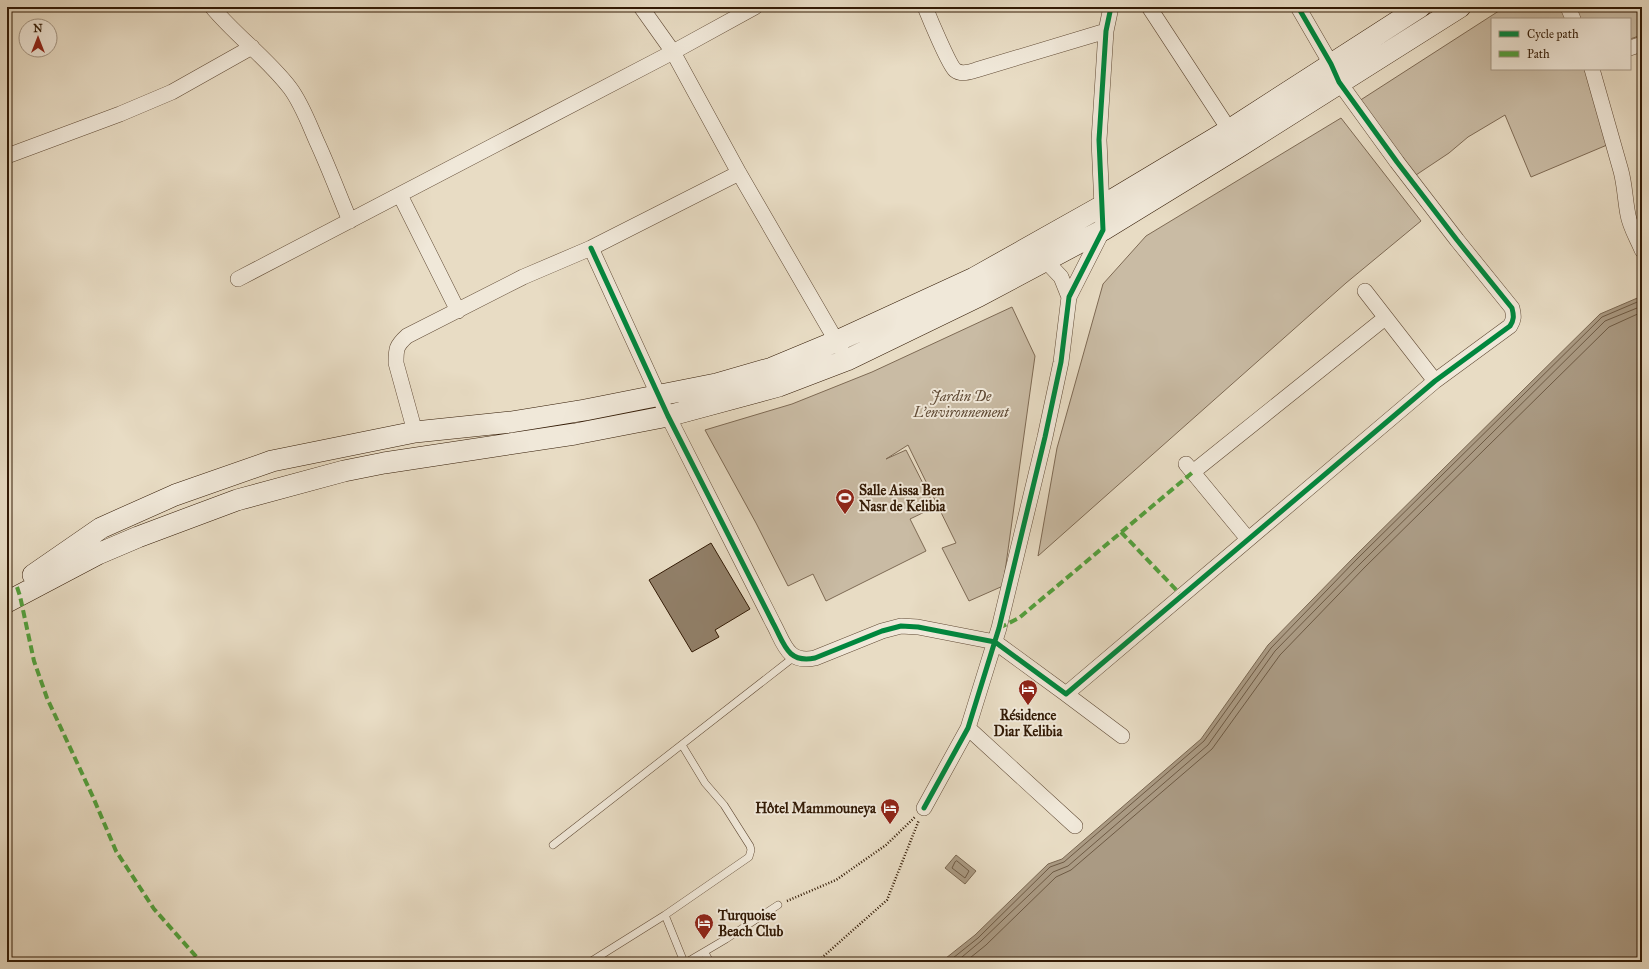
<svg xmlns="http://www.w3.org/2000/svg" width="1649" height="969" viewBox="0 0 1649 969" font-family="'IM FELL Great Primer',serif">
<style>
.green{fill:#c9bba4;stroke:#7e6a54}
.water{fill:#aa9a83;stroke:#7a6751}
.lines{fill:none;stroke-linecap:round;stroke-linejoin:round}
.shore{stroke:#6e5a44;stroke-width:1}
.building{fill:#917f68;stroke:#321a05}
.lane-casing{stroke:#604a35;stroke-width:8}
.street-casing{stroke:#604a35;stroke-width:16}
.secondary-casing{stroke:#321a05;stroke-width:22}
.path{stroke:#321a05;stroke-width:2.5;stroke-dasharray:1 2;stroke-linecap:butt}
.lane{stroke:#f0e8d9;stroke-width:7}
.street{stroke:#f0e8d9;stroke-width:15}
.secondary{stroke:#f0e8d9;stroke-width:21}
.quiet{stroke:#52a13d;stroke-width:4;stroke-dasharray:8 4;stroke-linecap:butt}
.cycleway-casing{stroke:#f0e8d9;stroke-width:8}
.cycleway{stroke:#00873e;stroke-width:5}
.labels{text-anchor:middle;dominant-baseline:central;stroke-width:4;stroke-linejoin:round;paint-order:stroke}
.park-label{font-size:14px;font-style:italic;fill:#5f4a35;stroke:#f0e8d9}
.poi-label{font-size:14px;font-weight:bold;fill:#321a05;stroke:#f0e8d9;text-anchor:start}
</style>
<rect width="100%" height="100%" fill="#e8dcc4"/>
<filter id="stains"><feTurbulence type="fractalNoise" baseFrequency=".005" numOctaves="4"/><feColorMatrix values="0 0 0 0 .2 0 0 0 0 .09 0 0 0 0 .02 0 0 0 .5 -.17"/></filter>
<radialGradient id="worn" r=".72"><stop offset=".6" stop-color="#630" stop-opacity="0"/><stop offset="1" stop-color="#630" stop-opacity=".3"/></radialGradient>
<!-- green -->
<path class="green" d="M1505 7H1642V35L1630 39V19H1492V69H1588L1607 145 1531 177 1505 115 1468 137 1449 153 1416 175 1359 101Z
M1341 118 1421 221 1346 283 1038 556 1057 448 1103 284 1146 236Z
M1012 307 1035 356 1003 586 969 601 942 548 956 543 908 445 886 459 906 450 935 507 910 519 926 551 826 601 813 574 788 586 756 523 705 430 792 404 872 372Z"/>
<!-- water -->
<path class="water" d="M1642 296V962H941L975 935 1048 864 1062 859 1201 739 1268 645 1355 556 1600 314Z
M956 855 976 871 965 884 945 868Z"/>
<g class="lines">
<!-- shore -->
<path class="shore" d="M957 861 969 871 965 878 952 868 955 862Z
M948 962 978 938 1050 867 1064 862 1204 741 1271 648 1357 559 1602 317 1642 300
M956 962 981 941 1053 872 1068 866 1208 745 1275 651 1361 563 1605 321 1642 306
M965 962 986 945 1056 877 1071 870 1212 749 1280 655 1365 567 1609 327 1642 312"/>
</g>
<!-- building -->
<path class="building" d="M711 543 750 609 715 630 719 637 692 652 649 580Z"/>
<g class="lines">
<!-- lane casing -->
<g class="lane-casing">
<path id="lane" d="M682 745 705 783 724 805 750 846 751 850 749 857 665 915 684 962
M553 845 794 657
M705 953 710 962
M590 962 665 915
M687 962 726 939 778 905"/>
</g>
<!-- street casing -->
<g class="street-casing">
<path id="street" d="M212 7C236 36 267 58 290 88 302 104 309 124 317 142 329 168 339 195 350 221
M641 7 673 52 739 173 841 349
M925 7C929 17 949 65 955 70 961 75 970 72 976 70L1106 31
M1149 7 1234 137
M1568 7 1573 19
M1630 48 1642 44
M1592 69 1621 171C1625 186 1625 200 1628 215 1630 227 1637 238 1642 250
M7 156 120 114 172 92 252 47
M400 195 458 311
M591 248 668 416 773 623C784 643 787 664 815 658L882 631 901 626 918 627 995 642 1066 694 1435 381 1510 326C1514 320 1514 316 1512 308L1457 240 1397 162 1339 82 1331 64 1298 7
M1045 260 1061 277 1069 297
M238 279 673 52 755 7
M1365 291 1435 381
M415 432 396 363C396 349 396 346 407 336L523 277 591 248 739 173
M1186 464 1248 539
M1193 472 1385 318
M1066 694 1122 736
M968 728 1075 826
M924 808 968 728 999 628 1045 437 1061 362 1069 297 1103 230 1099 140 1106 31 1111 7"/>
</g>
<!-- secondary casing -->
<g class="secondary-casing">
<path id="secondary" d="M33 575 101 528 175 495 272 461 415 432 511 422 585 410 716 384 772 368 837 341 974 278 1102 206 1229 130 1420 7
M7 602 98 554 138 537 237 500 344 471 384 463 575 434 668 416 779 386 847 360 979 296 1103 230 1240 146 1460 7"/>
</g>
<!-- path -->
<path class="path" d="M787 901 836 880 886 845 915 817
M817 962 887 900 919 820"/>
<!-- lane -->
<use href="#lane" class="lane"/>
<!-- street -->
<use href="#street" class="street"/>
<!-- secondary -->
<use href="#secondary" class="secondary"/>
<!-- quiet -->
<path class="quiet" d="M1121 532 1182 596
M17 587 20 596 34 661 47 698 93 797 116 851 154 909 201 962
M999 628 1019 618 1193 472"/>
<!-- cycleway casing -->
<g class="cycleway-casing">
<path id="cycleway" d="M591 248 668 416 773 623C784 643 787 664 815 658L882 631 901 626 918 627 995 642 1066 694 1435 381 1510 326C1514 320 1514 316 1512 308L1457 240 1397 162 1339 82 1331 64 1298 7
M924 808 968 728 999 628 1045 437 1061 362 1069 297 1103 230 1099 140 1106 31 1111 7"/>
</g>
<!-- cycleway -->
<use href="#cycleway" class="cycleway"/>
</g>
<!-- icons -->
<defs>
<g id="stadium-pin" transform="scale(1)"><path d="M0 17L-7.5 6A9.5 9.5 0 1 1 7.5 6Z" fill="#8f2418" stroke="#f0e8d9"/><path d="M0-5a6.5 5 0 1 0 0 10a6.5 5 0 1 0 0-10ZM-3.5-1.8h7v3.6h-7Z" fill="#fff"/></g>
<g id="hotel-pin" transform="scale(1)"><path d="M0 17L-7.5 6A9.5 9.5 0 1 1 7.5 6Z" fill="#8f2418" stroke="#f0e8d9"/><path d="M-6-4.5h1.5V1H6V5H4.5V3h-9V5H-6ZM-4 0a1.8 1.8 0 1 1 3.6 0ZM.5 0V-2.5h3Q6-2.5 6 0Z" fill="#fff"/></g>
</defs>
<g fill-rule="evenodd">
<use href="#stadium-pin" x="845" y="498"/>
<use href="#hotel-pin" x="1028" y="689"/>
<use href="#hotel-pin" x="890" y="808"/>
<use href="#hotel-pin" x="704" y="923"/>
</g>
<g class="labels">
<!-- park labels -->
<g class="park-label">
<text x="961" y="396">Jardin De<tspan x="961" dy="16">L'environnement</tspan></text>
</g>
<!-- poi labels -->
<g class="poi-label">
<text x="859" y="490">Salle Aissa Ben<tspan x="859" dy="16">Nasr de Kelibia</tspan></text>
<text x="1028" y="715" text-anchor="middle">Résidence<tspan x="1028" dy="16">Diar Kelibia</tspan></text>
<text x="876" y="808" text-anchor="end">Hôtel Mammouneya</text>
<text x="718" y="915">Turquoise<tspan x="718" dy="16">Beach Club</tspan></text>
</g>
</g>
<!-- margin -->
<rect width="1649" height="969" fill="none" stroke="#e8dcc4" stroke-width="24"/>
<rect x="8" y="8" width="1633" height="953" fill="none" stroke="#321a05" stroke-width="2"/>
<rect x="12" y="12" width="1625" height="945" fill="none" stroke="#321a05"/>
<!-- legend -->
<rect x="1491" y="18" width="140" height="52" fill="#f0e8d9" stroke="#a49684"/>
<rect x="1499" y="31" width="20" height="6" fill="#00873e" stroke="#a49684"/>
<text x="1527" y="38" font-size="12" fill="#321a05">Cycle path</text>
<rect x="1499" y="51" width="20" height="6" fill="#52a13d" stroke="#a49684"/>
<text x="1527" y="58" font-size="12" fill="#321a05">Path</text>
<!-- north arrow -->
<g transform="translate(38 38)"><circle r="19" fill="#f0e8d9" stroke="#a49684"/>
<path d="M0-3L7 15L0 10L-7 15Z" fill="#8f2418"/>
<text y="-6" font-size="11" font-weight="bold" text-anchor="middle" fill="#321a05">N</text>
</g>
<rect width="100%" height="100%" filter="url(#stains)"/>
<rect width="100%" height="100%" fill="url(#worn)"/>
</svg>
